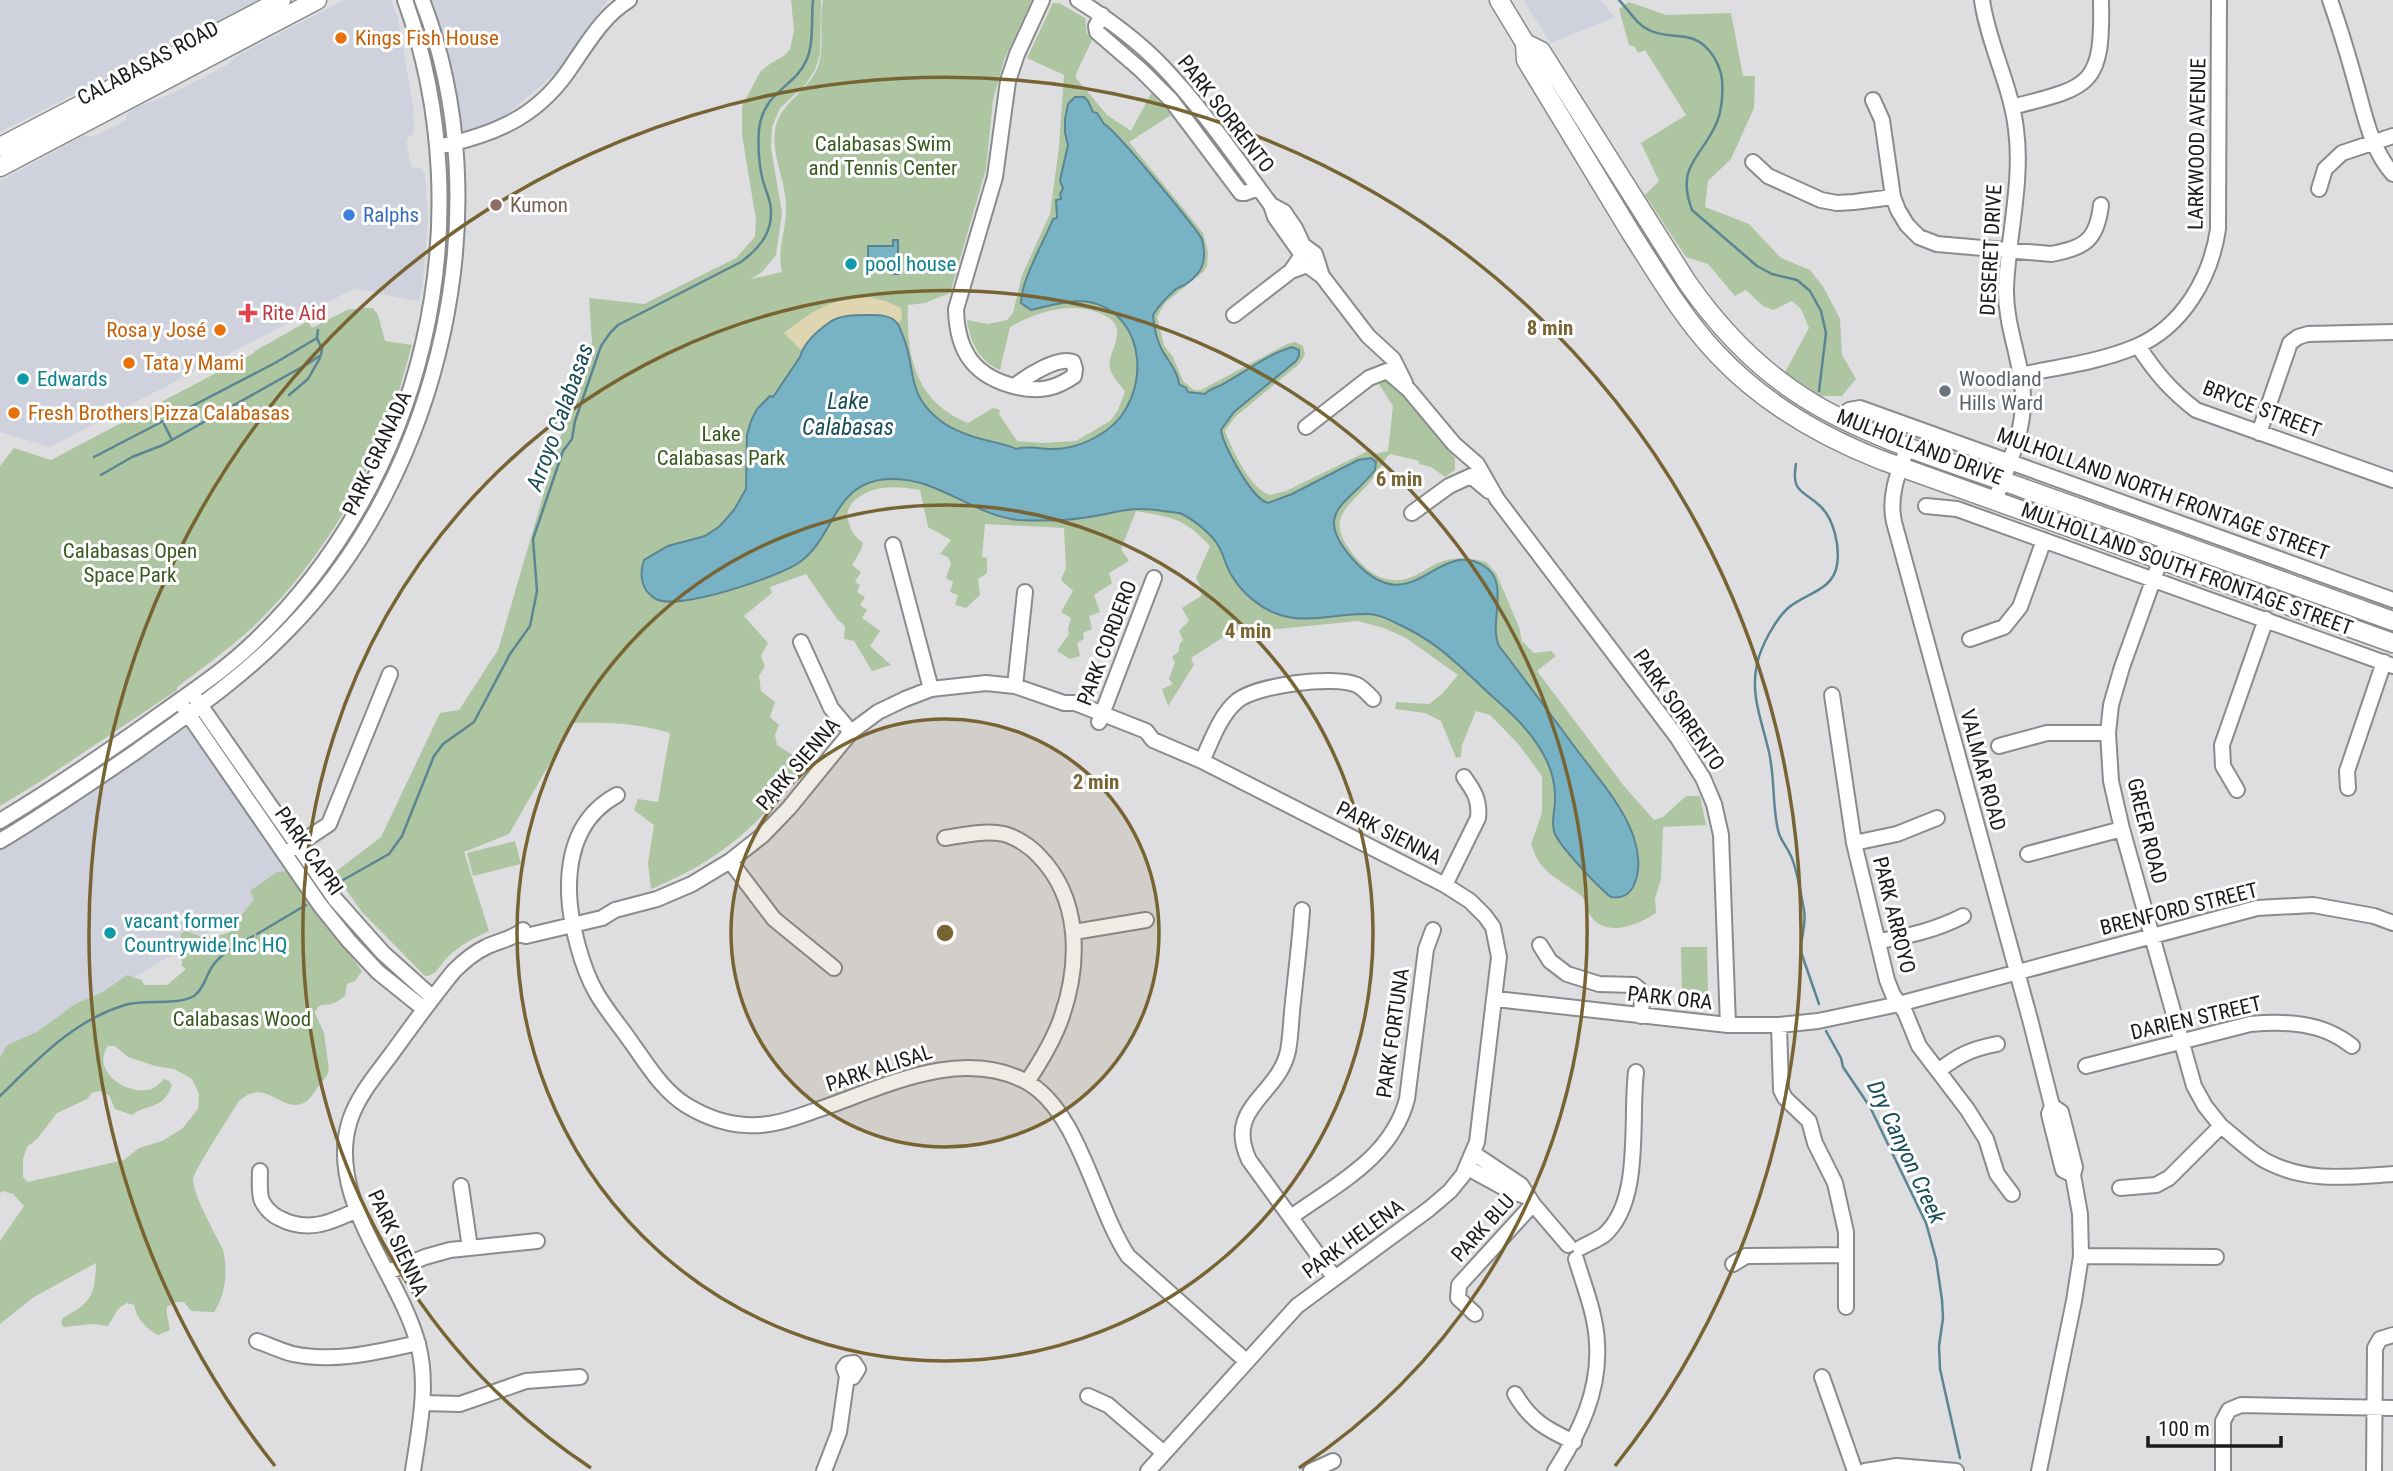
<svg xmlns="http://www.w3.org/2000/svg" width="2393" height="1471" viewBox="0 0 2393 1471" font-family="'Roboto Condensed',sans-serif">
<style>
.built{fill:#cfd2dc}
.green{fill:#aec5a1;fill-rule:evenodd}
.sand{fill:#dfd5b0}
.water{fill:#77b3c5;stroke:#5b8592;stroke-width:2}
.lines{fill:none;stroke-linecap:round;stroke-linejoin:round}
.stream{stroke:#5b8592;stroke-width:2.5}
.minor-casing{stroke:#8a8b8d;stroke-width:18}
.major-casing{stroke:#8a8b8d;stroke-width:21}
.minor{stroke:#fff;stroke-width:14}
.major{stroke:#fff;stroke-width:18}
.ring{fill:none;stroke:#786433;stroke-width:3.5}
.food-dot{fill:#e8710a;stroke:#fff;stroke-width:2.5}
.education-dot{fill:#8d6e63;stroke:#fff;stroke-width:2.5}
.shop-dot{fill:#3f7fe0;stroke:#fff;stroke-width:2.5}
.culture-dot{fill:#0f9aa8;stroke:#fff;stroke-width:2.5}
.health-dot{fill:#e0444e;stroke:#fff;stroke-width:2.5}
.worship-dot{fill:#6b7280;stroke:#fff;stroke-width:2.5}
.labels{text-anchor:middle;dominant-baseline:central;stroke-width:6;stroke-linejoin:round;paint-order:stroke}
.food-label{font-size:21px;fill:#c56008;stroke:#fff;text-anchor:start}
.street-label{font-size:21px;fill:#1b1b1c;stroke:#fff}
.park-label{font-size:21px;fill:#375b1f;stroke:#fff}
.education-label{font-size:21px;fill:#785e54;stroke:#fff;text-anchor:start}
.shop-label{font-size:21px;fill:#366cbe;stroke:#fff;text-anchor:start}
.culture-label{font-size:21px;fill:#0d838f;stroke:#fff;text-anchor:start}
.health-label{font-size:21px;fill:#be3a42;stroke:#fff;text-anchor:start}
.worship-label{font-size:21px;fill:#5b616d;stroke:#fff;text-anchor:start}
.water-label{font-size:23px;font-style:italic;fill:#184c59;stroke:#fff}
.centre{fill:#786433;stroke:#fff;stroke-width:3.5}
.ring-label{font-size:21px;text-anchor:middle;font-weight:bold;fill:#786433;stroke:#fff;stroke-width:6;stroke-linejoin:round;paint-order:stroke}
</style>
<rect width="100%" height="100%" fill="#dedee1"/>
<!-- built -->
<path class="built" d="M0 0H258L0 132Z
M344 0H391L398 18 413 107 414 133 406 140 411 167 420 168 425 174 428 221 423 282 419 302 355 288 50 447 0 432V181L83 136H94L125 121 127 114 137 107 175 92 225 66 242 53Z
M413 0H608L559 70 497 123 444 137 421 19Z
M1523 0H1600L1615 17 1551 43Z
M192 703 308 872 0 1059V831L90 777Z"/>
<!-- green -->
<path class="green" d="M791 0H821L820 54 815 70 805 85 780 108 772 127 771 148 782 213 776 255 762 272 751 279 782 272C777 246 786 233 786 209 787 182 771 157 775 130 779 104 807 92 817 69 826 47 818 23 823 0H1032L1004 60 993 100 986 169 950 293 925 303 908 305C906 357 916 402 968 423L993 408 1000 410 999 414 1017 441 1042 443 1076 441 1110 421 1118 410 1125 392C1120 384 1113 378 1110 369 1107 357 1118 344 1117 331 1117 323 1111 319 1104 315 1075 300 1037 311 1010 327L1000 370C978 360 971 343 967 320L988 324 1007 320 1013 313 1022 275 1050 214 1059 147 1064 75 1027 58 1053 3H1059L1085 18 1087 33 1092 40 1076 74V78L1107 115 1131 131 1152 92 1171 115 1129 142 1203 233 1208 252 1207 266 1203 272 1165 303 1157 317 1164 345 1173 357 1183 381 1194 390H1201L1287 344 1295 342 1303 346 1305 355 1299 364 1235 417 1225 431C1232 450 1251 490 1270 495L1286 491 1368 451 1374 454 1388 451 1393 406 1379 384 1383 381H1390L1455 458V470L1445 477 1431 467 1419 464V461L1390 454C1383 460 1381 469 1375 476 1348 510 1320 517 1358 560 1367 570 1379 580 1394 580 1410 581 1421 572 1434 565 1451 556 1468 557 1486 562L1496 573 1519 627 1522 641 1534 653 1551 651 1556 656 1537 671 1624 786 1654 820 1663 817 1686 796H1700L1706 825 1663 827 1661 879 1655 899 1656 913C1637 926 1603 939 1589 913 1585 906 1586 899 1579 894 1556 877 1540 873 1531 844L1542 813V776L1519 745 1502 727 1490 715 1476 711 1462 745 1461 757 1456 758 1441 721 1425 713 1395 709 1396 702 1429 704 1442 694 1458 675 1406 638 1384 628 1358 621 1228 634 1191 658 1194 665 1168 706 1162 689 1173 684 1169 679 1175 662 1172 657 1179 651V645L1183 640 1179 631 1189 621 1182 608 1201 596 1202 589 1196 578 1210 546C1183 517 1173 518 1136 511L1121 549 1129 561 1109 573 1112 583 1094 595 1100 612 1089 616 1092 629 1083 633 1084 639 1077 643 1080 656 1070 659 1057 651 1069 634 1068 629 1071 618 1061 612 1073 591 1061 580 1066 568 1064 528 985 524 982 557 987 558V573L978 579 980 595 966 608 955 605 958 595 950 592 953 582 946 578 951 564 948 557 940 554 951 540 928 527 920 490C898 486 874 484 855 500 849 506 846 511 848 520 851 531 854 536 863 543L861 550 852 565 861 572 855 582 860 585 857 592 865 597 860 605 867 610 862 618 880 631 870 646 891 665 872 671 854 641 844 639 845 626 837 619 806 574 770 587 772 593 744 616 768 643 761 656 765 666 759 676 761 691 775 702 770 717 779 725 775 735 777 745 796 757 805 769C754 827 724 859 651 889L648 863 654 825 634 810 638 799 658 802 670 733C637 723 607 722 573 723L509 834 464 852 489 931C474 938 458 946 446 959 439 966 436 976 425 976L362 912 334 873 381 837 440 713 459 710 498 650 570 404 592 342 589 298 644 304 736 258 755 237 756 220 742 135V106L760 72 771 63 784 56 790 49 794 31Z
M1629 2 1666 15 1731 13 1743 76H1755L1754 108 1731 159 1708 181 1705 207 1749 224 1781 258 1810 270 1824 288 1840 319 1842 355 1856 379 1842 396H1820L1785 372 1809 328 1801 309 1792 301 1773 310 1763 306 1746 290 1735 296 1708 264 1686 257 1645 195 1659 181 1641 143 1686 115 1645 50 1638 53 1635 47 1629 45 1619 9Z
M363 308H373L378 315 385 341 412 345C405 369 399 394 390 417 359 497 309 577 245 634 223 653 200 670 177 687V690L41 781 0 806V466L14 448 51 460 254 353 255 351 308 321 312 328 347 310Z
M515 841 521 864 473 876 467 853Z
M288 871 362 971 355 981 347 984 345 996C341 999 336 1003 331 1004 323 1006 319 1002 315 1013L324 1033 329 1070C327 1077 322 1082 317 1088 313 1094 309 1102 301 1104 280 1111 265 1077 239 1101 231 1114 193 1172 193 1180 194 1197 215 1233 223 1250 228 1271 226 1294 214 1312L191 1311 184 1302H175L167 1307C166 1316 169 1321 170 1330L158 1335C146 1329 137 1319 134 1305L127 1303 119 1308 108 1326 94 1324 64 1327 61 1323 63 1318C91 1302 95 1297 96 1263L34 1297 0 1324V1241L24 1206 13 1194 3 1191 0 1193V1058L7 1045 37 1032 75 1004 103 992 127 975 142 980 144 985H167L186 969 182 966 181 934 186 931C207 940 211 939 232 931L239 917 254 900 250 891 277 872ZM108 1046H115L128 1057 155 1066 174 1069 192 1079 199 1094 198 1109 182 1129 162 1141 139 1148 124 1160 28 1182 23 1177V1159L27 1147 38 1138 57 1113 87 1099 92 1093 99 1091 109 1095 115 1109 132 1115C147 1103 163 1111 172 1085L169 1081 164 1079C160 1083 155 1088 151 1089 127 1097 90 1070 108 1046Z
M1707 947 1708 996H1682L1681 947Z"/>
<!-- sand -->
<path class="sand" d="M870 297 888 302 901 308 902 319 898 323 888 317 817 332 801 350 784 333C815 309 830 299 870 297Z"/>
<!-- water -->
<path class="water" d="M1075 97H1084L1088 101 1093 112 1097 113 1104 124C1113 127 1193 224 1202 239 1207 259 1204 272 1186 284 1183 286 1179 287 1176 289 1167 297 1159 305 1153 315 1154 326 1156 338 1161 348 1167 360 1178 371 1179 384L1186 388 1188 392 1205 394C1210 388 1217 388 1223 384 1245 372 1268 354 1292 347L1299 350V356L1296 361 1234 412 1221 430C1224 447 1252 499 1268 503L1292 494 1358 460 1371 458 1376 462 1375 470C1350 503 1312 511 1350 556 1412 629 1435 536 1484 566 1511 582 1488 623 1499 646 1527 682 1553 718 1580 754 1599 779 1622 805 1633 835 1638 849 1641 868 1635 882 1631 894 1623 899 1611 897 1600 889 1556 843 1554 831 1551 820 1555 811 1555 800 1556 771 1542 748 1524 727 1510 711 1493 698 1478 683 1450 657 1433 640 1398 624 1388 619 1378 614 1368 614 1339 613 1308 624 1280 615 1261 609 1242 593 1232 576 1226 567 1224 556 1219 547 1213 535 1194 520 1182 514 1176 512 1169 512 1163 511 1130 505 1114 514 1082 518 1062 521 1040 521 1019 520 975 516 939 479 894 479 833 478 837 535 800 562 779 577 678 611 656 599 641 591 639 574 644 560L668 546 705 536 720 526 734 510 746 489 747 435 751 421 757 409 770 396 773 397 800 357C804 342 817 331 830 322 840 315 855 315 867 315 876 315 890 314 897 323 900 326 901 333 903 336 916 368 906 392 937 418 950 429 969 436 985 440 996 443 1006 444 1016 449 1026 446 1037 448 1048 449 1071 450 1089 443 1107 430 1151 398 1149 314 1089 302 1070 299 1050 306 1031 310L1021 303C1021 280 1044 242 1053 219L1057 218 1056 200 1061 199 1060 194 1063 189 1060 180 1068 145 1065 133V119L1068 104Z
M893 240H898V274H894L893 269H868V246H893Z"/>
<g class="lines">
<!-- stream -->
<path class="stream" d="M1619 0C1629 10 1636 24 1649 30 1660 36 1674 35 1686 37 1706 40 1719 60 1722 79 1723 93 1722 109 1717 122 1702 158 1675 165 1692 210L1757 266 1772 274 1797 280 1810 291 1821 311 1826 333 1819 391
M289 395 308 379 320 358
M164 424 172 440
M94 457 275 363 317 338 318 330
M1796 464C1791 492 1802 490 1819 505 1834 518 1840 546 1837 565 1833 591 1805 593 1788 608 1775 620 1761 646 1757 664 1750 695 1762 721 1769 752 1775 778 1772 804 1778 830 1780 840 1786 845 1790 854 1797 867 1801 895 1804 910 1807 925 1800 938 1801 952L1819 1004
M101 475 132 457 163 445 309 363 321 355 322 349 317 338
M343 880 389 854 402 836 434 756 443 744 474 722 510 654 530 626 537 591 533 539 563 451 572 439 575 421 601 346 610 333 618 325 741 262C761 247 775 230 770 203 768 194 764 186 762 177 759 163 758 143 759 129 764 90 795 88 807 59 814 42 811 18 813 0
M257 934 306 905
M1826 1031 1841 1058 1843 1067 1870 1107 1926 1223 1936 1259 1942 1300 1943 1318 1939 1346 1940 1369 1960 1458
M0 1096C37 1060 74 1020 125 1005 144 999 177 1006 194 996 205 988 206 974 214 964 223 952 240 944 253 936"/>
<!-- minor casing -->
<g class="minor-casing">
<path id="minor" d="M1078 0C1108 19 1137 40 1162 66 1203 109 1236 158 1271 205L1275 217 1302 255 1291 271
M1982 0C1988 44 2011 85 2016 129 2023 181 2008 236 2006 288 2005 327 2023 362 2023 399 2024 434 2006 469 1995 501
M2330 0C2340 28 2348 55 2356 84 2365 116 2371 149 2393 174
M1102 15 1096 26 1097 32 1141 70 1171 100 1241 193H1245L1258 188
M1873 100 1882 120 1893 197 1898 210 1907 225 1919 237 1937 244 2051 254C2085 248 2097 240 2101 205
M2012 107C2091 87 2103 86 2101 0
M446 145C501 132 541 114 573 64 589 41 604 15 629 0
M1753 162 1768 176 1821 200 1837 203 1854 202 1893 197
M2319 189 2325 169 2342 153 2393 136
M1271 205 1284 212 1295 228 1303 245 1315 254 1322 276
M1234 315 1291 271 1307 265 1322 276 1368 336 1393 359 1405 383
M2138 346C2156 373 2170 390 2196 410L2393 480
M2020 375C2058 367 2099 362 2135 347 2183 327 2211 277 2218 229L2219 0
M1015 386C1027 376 1058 356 1073 362L1075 369 1074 376C1055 389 1040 392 1017 387 975 377 957 353 956 309L995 177 1008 81 1017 54 1042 0
M1842 419 1849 410 1860 408 2393 600
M1306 427 1369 378 1387 371 1409 390 1454 444 1477 464 1497 499 1677 737 1703 778 1714 804 1721 835 1728 1025
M2259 433 2290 343 2298 337 2308 334 2393 332
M1908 446C1899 470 1888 496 1894 522L2031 1023 2052 1106 2049 1114 2063 1170 2073 1175
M1926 506 1957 509 2393 666
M1412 513 1449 486 1471 476 1489 491
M2168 539 2122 667 2111 705 2108 733 2111 781 2122 829 2194 1086 2205 1106 2221 1126
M893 545 931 689
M1970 639 2004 627 2020 607 2044 540
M801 642 831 708 851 732
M1015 686 1025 592
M1832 695 1854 843 1887 980 1893 995 1905 1012 1919 1046 1967 1109 1986 1139 1997 1174 2012 1194
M196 699 335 899 383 953 432 997
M184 708 320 905 349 941 378 972 424 1009
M1099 722 1154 578
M1999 746 2047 733H2108
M1202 761C1211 742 1220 715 1237 701 1256 685 1334 675 1357 685 1363 688 1368 694 1373 699
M2348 788 2347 771 2384 662
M2237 790 2223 766 2222 745 2266 619
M617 795C580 815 568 852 569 893 570 923 582 969 597 994 607 1011 620 1026 631 1042 647 1064 662 1090 686 1105 704 1116 725 1124 746 1125 771 1127 794 1118 817 1110 882 1088 958 1047 1025 1081 1079 1109 1095 1207 1128 1256L1246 1361
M0 821C56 787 109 751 162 713 194 690 226 669 254 642 425 479 484 221 405 0
M945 838C964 835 985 830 1004 834 1016 837 1031 847 1039 856 1081 899 1080 963 1062 1016 1054 1040 1041 1061 1027 1082
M0 841C47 813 92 782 137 751 190 713 243 677 289 629 442 473 502 205 422 0
M1854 843 1897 834 1937 818
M290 850 329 824 390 674
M2028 854 2122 829
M730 861 774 919 834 968
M1445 885 1478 818C1480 800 1474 791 1464 777
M1302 910C1300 941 1296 972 1293 1002 1291 1018 1291 1035 1288 1051 1278 1096 1224 1107 1249 1160L1334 1277
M1074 932 1146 920
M518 934 526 936 602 918 615 910 657 899 692 884 730 861 763 835 789 808 851 732 878 712 905 699 931 689 986 683 1015 686 1064 703H1075L1146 731 1153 740 1202 761 1445 885 1470 901 1485 916 1493 927 1499 957 1477 1142 1463 1175 1450 1191 1429 1209 1297 1306 1148 1471
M1879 941C1909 936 1936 930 1963 916
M1540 945 1550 961 1567 974 1599 984 1634 985 1639 989 1642 999 1641 1016
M1496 999 1728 1025H1779L1818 1021 1899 1004 2257 908 2313 905 2374 916 2393 923
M1779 1025 1781 1090 1785 1098 1809 1121 1815 1143 1835 1183 1846 1232V1307
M2086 1066 2250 1024C2287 1021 2322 1022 2352 1046
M1938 1071C1959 1055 1971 1049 1997 1044
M1473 1153 1521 1185 1533 1204 1568 1245
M1468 1168 1510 1191 1528 1197
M260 1171C260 1179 259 1190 261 1198 263 1206 272 1215 279 1218 307 1233 330 1223 357 1210
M461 1186 470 1248
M2120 1188 2156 1185 2169 1178 2221 1126C2235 1137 2249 1151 2264 1160 2305 1183 2348 1177 2393 1174
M1291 1217C1337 1184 1392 1157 1407 1099L1426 949 1433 930
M1580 1248C1587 1244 1597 1240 1604 1235 1643 1201 1630 1119 1636 1072
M2081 1256 2216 1257
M1733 1264 1746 1256 1846 1255
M388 1272 425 1257 450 1250 537 1241
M1475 1314 1458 1298 1459 1285 1533 1204
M257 1341C269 1345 281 1351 293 1354 335 1363 377 1352 418 1343
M1822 1377 1855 1471
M1515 1394C1531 1421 1546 1429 1574 1442
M1088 1396 1108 1405 1164 1453
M422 1403 460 1404 526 1381 580 1377
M413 1471C419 1429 429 1386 418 1344 398 1271 325 1197 350 1120 358 1096 375 1076 390 1056 411 1027 431 999 454 971 464 961 473 953 486 947 498 941 513 939 523 930
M824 1471 839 1432 847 1376 844 1368 847 1364 854 1363 858 1369 853 1377 847 1376
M1311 1471 1333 1461
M1555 1471C1580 1432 1600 1391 1597 1343 1596 1315 1584 1286 1576 1259
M1865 1471 1897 1466 1956 1471
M2039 1471 2074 1301 2081 1256 2080 1214 2073 1175 2075 1167 2061 1112 2052 1106
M2223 1471V1421L2229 1410 2241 1405 2393 1408
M2374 1471 2375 1348 2380 1339 2393 1335"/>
</g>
<!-- major casing -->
<g class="major-casing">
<path id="major" d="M1499 0 1525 43 1526 60C1561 118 1596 176 1631 233 1658 275 1683 318 1717 354 1763 403 1820 436 1881 460L2393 643
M1525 43 1541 51 1687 282C1719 328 1756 367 1803 397 1866 438 1957 464 2028 490 2150 533 2272 577 2393 621
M0 147 281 0
M0 167 317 0"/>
</g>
<!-- minor -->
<use href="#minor" class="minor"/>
<!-- major -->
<use href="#major" class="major"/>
</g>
<!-- distance rings -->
<circle cx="945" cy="933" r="214" fill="#786433" fill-opacity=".12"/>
<g class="ring">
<circle cx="945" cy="933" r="214"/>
<circle cx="945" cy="933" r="428"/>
<path d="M591 1468A642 642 0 1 1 1299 1468"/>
<path d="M275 1466A856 856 0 1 1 1615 1466"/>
</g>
<!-- markers -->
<g class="food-dot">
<circle cx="341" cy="38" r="7"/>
<circle cx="220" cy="330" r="7"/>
<circle cx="129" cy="363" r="7"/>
<circle cx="14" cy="413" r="7"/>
</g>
<circle class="education-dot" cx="496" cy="205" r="7"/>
<circle class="shop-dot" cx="349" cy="215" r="7"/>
<g class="culture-dot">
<circle cx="851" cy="264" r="7"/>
<circle cx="23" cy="379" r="7"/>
<circle cx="110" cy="933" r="7"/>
</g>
<path class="health-dot" d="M244.5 302.5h7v7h7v7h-7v7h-7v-7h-7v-7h7z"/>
<circle class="worship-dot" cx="1945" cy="391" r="7"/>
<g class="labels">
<!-- food labels -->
<g class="food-label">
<text x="355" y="38">Kings Fish House</text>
<text x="206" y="330" text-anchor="end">Rosa y José</text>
<text x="143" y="363">Tata y Mami</text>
<text x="28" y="413">Fresh Brothers Pizza Calabasas</text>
</g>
<!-- street labels -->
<g class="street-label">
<text transform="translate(148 63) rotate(-28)">CALABASAS ROAD</text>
<text transform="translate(1226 114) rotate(52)">PARK SORRENTO</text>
<text transform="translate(2197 144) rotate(-89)">LARKWOOD AVENUE</text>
<text transform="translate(1991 250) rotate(-87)">DESERET DRIVE</text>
<text transform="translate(2262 409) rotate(21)">BRYCE STREET</text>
<text transform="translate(1920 447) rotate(21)">MULHOLLAND DRIVE</text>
<text transform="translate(377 453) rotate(-65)">PARK GRANADA</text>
<text transform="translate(2163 494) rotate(20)">MULHOLLAND NORTH FRONTAGE STREET</text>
<text transform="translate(2187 569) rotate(20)">MULHOLLAND SOUTH FRONTAGE STREET</text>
<text transform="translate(1107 643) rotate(-69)">PARK CORDERO</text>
<text transform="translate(1679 710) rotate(55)">PARK SORRENTO</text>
<text transform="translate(798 764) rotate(-49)">PARK SIENNA</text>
<text transform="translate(1983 770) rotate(75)">VALMAR ROAD</text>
<text transform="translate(2147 831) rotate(76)">GREER ROAD</text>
<text transform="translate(1389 833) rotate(27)">PARK SIENNA</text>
<text transform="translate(309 851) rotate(55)">PARK CAPRI</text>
<text transform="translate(2179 909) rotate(-14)">BRENFORD STREET</text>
<text transform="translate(1894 915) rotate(76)">PARK ARROYO</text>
<text transform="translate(1670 998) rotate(6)">PARK ORA</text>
<text transform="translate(2196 1018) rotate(-13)">DARIEN STREET</text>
<text transform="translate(1393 1033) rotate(-82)">PARK FORTUNA</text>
<text transform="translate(879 1068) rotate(-18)">PARK ALISAL</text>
<text transform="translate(1483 1228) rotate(-48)">PARK BLU</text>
<text transform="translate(1353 1239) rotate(-36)">PARK HELENA</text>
<text transform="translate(398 1243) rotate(65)">PARK SIENNA</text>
</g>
<!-- park labels -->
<g class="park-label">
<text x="883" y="144">Calabasas Swim<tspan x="883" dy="24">and Tennis Center</tspan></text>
<text x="721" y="434">Lake<tspan x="721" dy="24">Calabasas Park</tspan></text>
<text x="130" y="551">Calabasas Open<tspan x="130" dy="24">Space Park</tspan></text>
<text x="242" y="1019">Calabasas Wood</text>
</g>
<!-- education labels -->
<g class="education-label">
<text x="510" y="205">Kumon</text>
</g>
<!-- shop labels -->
<g class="shop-label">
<text x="363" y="215">Ralphs</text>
</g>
<!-- culture labels -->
<g class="culture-label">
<text x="865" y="264">pool house</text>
<text x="37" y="379">Edwards</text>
<text x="124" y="921">vacant former<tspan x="124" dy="24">Countrywide Inc HQ</tspan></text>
</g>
<!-- health labels -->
<g class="health-label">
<text x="262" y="313">Rite Aid</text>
</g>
<!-- worship labels -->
<g class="worship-label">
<text x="1959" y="379">Woodland<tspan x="1959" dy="24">Hills Ward</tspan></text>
</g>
<!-- water labels -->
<g class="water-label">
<text x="848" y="401">Lake<tspan x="848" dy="26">Calabasas</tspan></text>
<text transform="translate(560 417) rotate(-70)">Arroyo Calabasas</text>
<text transform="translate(1906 1152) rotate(65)">Dry Canyon Creek</text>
</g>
</g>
<circle cx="945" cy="933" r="10" class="centre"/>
<g class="ring-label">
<text x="1550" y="335">8 min</text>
<text x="1399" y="486">6 min</text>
<text x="1248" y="638">4 min</text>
<text x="1096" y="789">2 min</text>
</g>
<!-- scale -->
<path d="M2148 1436v10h133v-10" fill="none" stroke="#1b1b1c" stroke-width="3.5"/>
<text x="2158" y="1436" font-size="21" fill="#1b1b1c" stroke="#ffffff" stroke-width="5" paint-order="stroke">100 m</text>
</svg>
